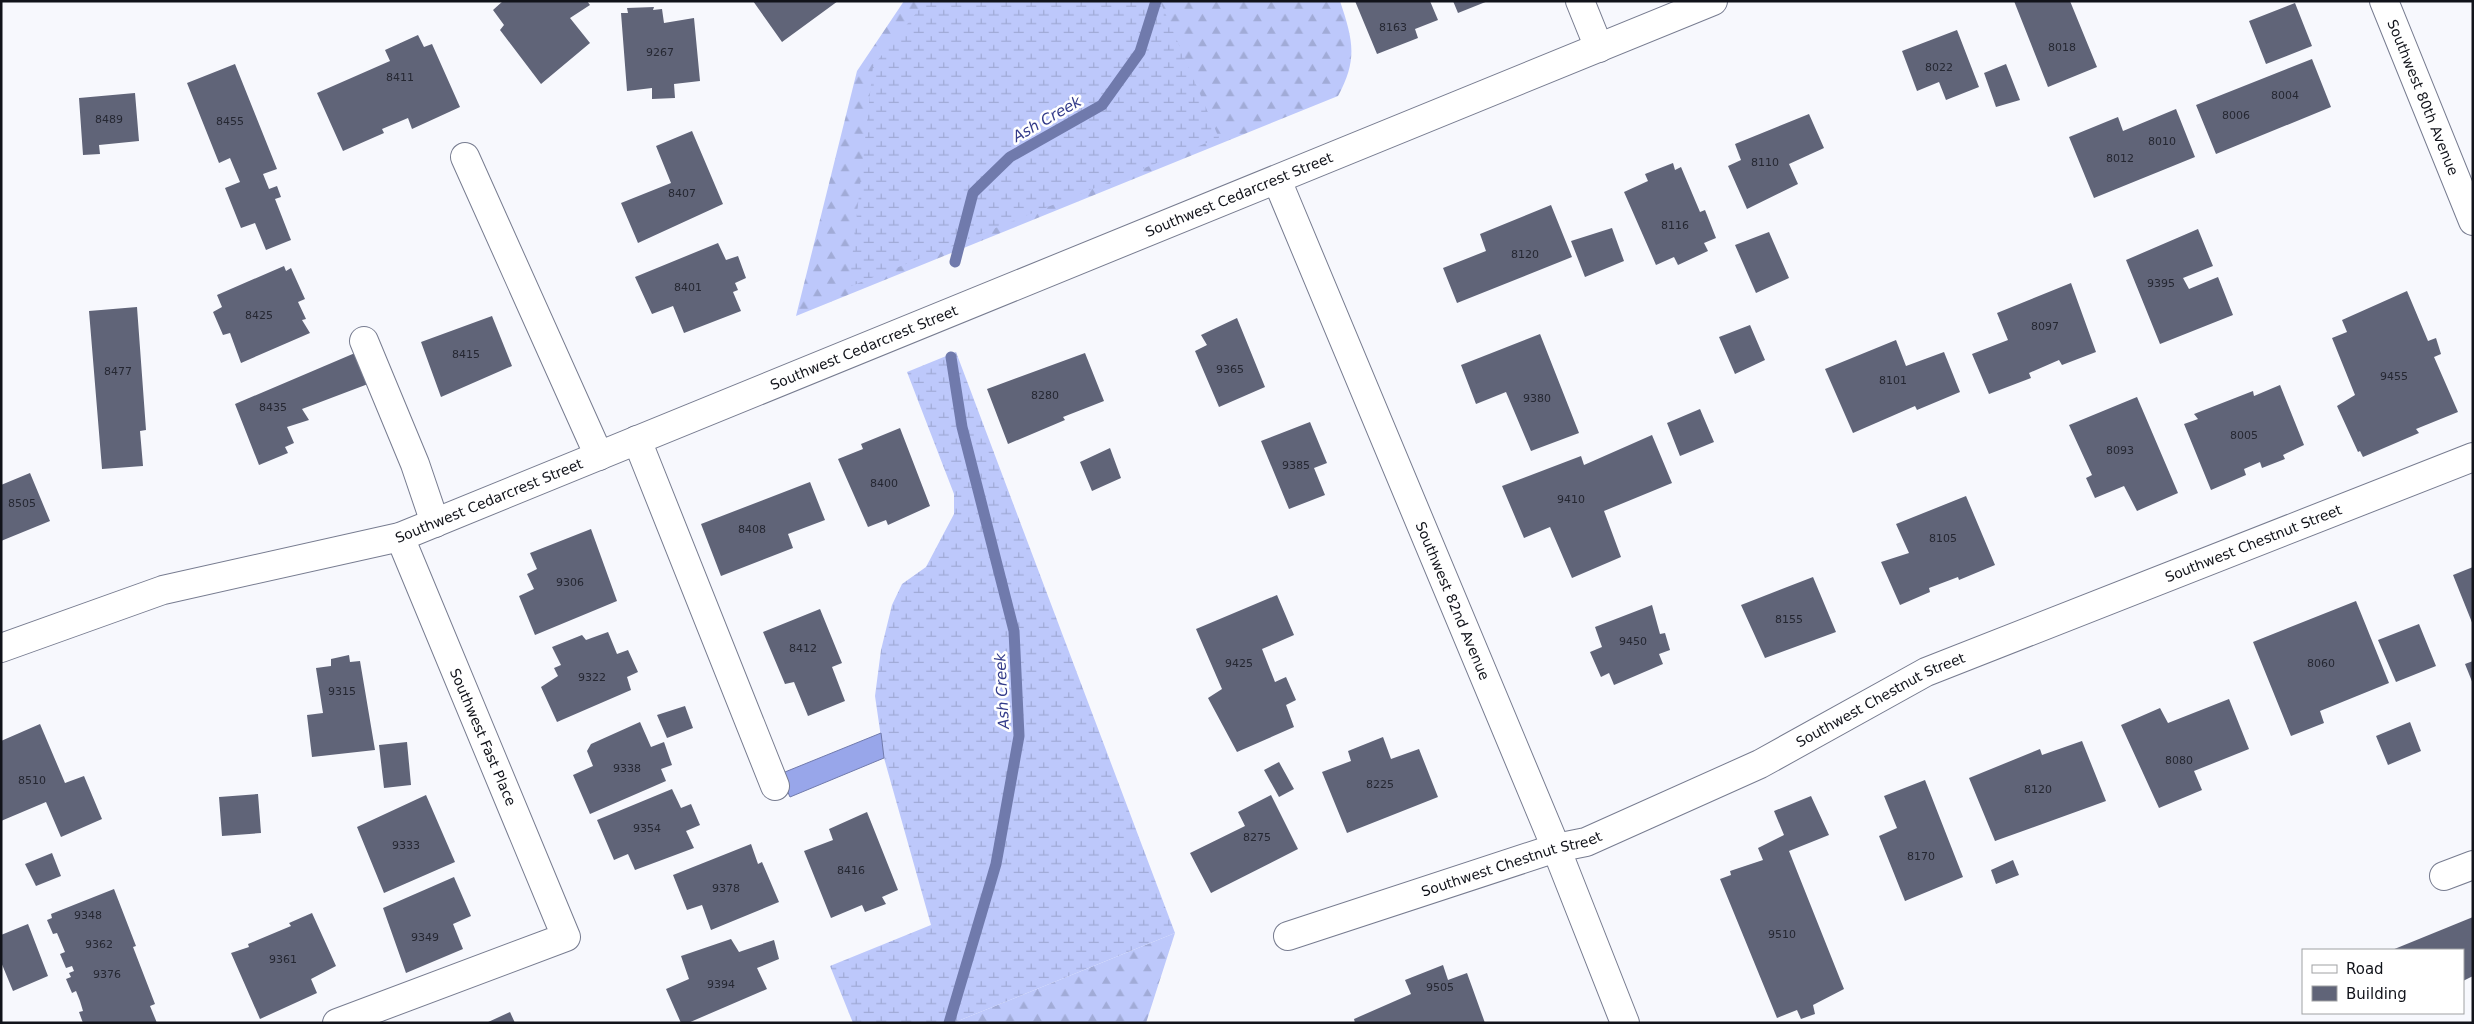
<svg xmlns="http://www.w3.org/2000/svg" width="2474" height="1024" viewBox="0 0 2474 1024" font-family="'DejaVu Sans',sans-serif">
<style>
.forest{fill:url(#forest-firs)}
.wetland{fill:url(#wetland-marsh)}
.water{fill:#98a6ea;stroke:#707aac}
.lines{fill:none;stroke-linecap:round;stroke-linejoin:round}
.stream{stroke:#707aac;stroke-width:11}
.building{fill:#606478}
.minor-casing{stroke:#777c90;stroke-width:30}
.minor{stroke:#fff;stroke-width:28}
.labels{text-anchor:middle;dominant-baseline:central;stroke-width:5;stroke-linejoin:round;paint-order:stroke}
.number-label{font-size:11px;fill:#252732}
.street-label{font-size:14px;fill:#11131a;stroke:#fff}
.water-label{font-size:15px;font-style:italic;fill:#333b8a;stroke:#fff}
</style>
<defs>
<pattern id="forest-firs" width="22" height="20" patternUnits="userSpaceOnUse" patternTransform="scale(1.25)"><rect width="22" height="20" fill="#bdc8fb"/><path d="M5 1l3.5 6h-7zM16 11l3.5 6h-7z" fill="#a1abd7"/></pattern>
<pattern id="wetland-marsh" width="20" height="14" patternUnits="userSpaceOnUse" patternTransform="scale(1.25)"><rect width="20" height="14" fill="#bdc8fb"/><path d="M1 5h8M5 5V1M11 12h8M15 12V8" fill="none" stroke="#a1abd7"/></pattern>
</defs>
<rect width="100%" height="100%" fill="#f7f8fd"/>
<!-- forest -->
<path class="forest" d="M904 1H1340C1353 40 1358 59 1338 96L796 316 857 71Z
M1175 933 1146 1023H953Z"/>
<!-- wetland -->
<path class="wetland" d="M926 1H1160L1219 138 849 287 873 66Z
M956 352 1175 933 953 1023H853L830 966 931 925 884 758 875 696 881 650 892 605 902 584 926 567 954 514V494L907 372Z"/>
<!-- water -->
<path class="water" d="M881 733 884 758 790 797 780 774Z"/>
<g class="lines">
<!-- stream -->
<path class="stream" d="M955 262 973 193 1010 157 1102 105 1140 52 1156 1
M949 1023 996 864 1019 736 1014 631 962 427 951 357"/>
</g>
<!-- building -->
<path class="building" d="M503 1H587L590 5 570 18 590 43 541 84 500 30 504 25 493 10Z
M753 1H838L782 42Z
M1355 1H1430L1438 20 1415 29 1418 38 1377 54Z
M1453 1H1488L1458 13Z
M2014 1H2070L2097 67 2048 87Z
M2295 3 2312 46 2266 64 2249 21Z
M654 7 653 10 662 9 664 23 694 18 700 81 674 84 675 98 652 99V88L627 91 621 13H628L627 8Z
M1957 30 1979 87 1946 100 1939 82 1917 91 1902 51Z
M418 35 424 47 432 44 460 107 412 129 408 118 382 129 384 133 343 151 317 93 390 61 385 50Z
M2312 59 2331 107 2216 154 2196 105Z
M235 64 277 169 263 174 269 189 277 186 281 197 275 199 291 240 266 250 255 223 241 228 225 188 240 182 230 158 219 163 187 83Z
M2006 64 2020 100 1996 107 1984 73Z
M135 93 139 141 99 145 100 154 83 155 79 98Z
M2176 109 2195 157 2094 198 2069 137 2118 117 2123 131Z
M1809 114 1824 148 1789 164 1798 184 1747 209 1728 166 1741 160 1735 144Z
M692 131 723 204 638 243 621 203 671 183 656 146Z
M1673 163 1675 170 1681 167 1700 212 1705 210 1716 238 1704 243 1708 251 1678 265 1674 257 1656 265 1624 192 1648 181 1645 174Z
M1551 205 1572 257 1457 303 1443 268 1486 251 1480 234Z
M1612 228 1624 261 1585 277 1571 241Z
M2198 229 2213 266 2183 278 2189 289 2218 277 2233 315 2160 344 2126 260Z
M1769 232 1789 278 1756 293 1735 245Z
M718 243 726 260 738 256 746 278 735 283 738 290 733 292 741 311 684 333 673 306 652 314 635 277Z
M284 266 286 271 291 268 305 299 298 302 306 319 302 320 310 333 241 363 230 333 223 335 213 312 222 307 217 295Z
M2071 283 2096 352 2062 365 2059 360 2029 373 2031 378 1989 394 1972 354 2008 340 1997 313Z
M2407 291 2428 341 2436 338 2441 354 2434 357 2458 412 2416 429 2419 433 2363 457 2360 451 2358 452 2337 406 2355 395 2332 338 2347 332 2342 320Z
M137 307 146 430 140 431 143 466 102 469 89 311Z
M492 316 512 366 441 397 421 342Z
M1237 318 1265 387 1219 407 1195 351 1207 345 1201 335Z
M1750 325 1765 360 1735 374 1719 337Z
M1540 334 1579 433 1531 451 1506 392 1476 404 1461 365Z
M1896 340 1906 366 1944 352 1960 392 1917 410 1915 406 1853 433 1825 369Z
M355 353 368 384 302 409 309 420 287 427 294 443 285 447 288 453 259 465 235 404Z
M1085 353 1104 401 1063 417 1065 420 1008 444 987 389Z
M2280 385 2304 445 2283 455 2285 459 2262 468 2260 462 2244 469 2246 475 2211 490 2184 424 2198 419 2194 414 2253 391 2254 396Z
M2137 397 2178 493 2137 511 2124 486 2095 498 2086 478 2092 475 2069 425Z
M1700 409 1714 442 1680 456 1667 423Z
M1310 422 1327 463 1314 468 1325 495 1289 509 1261 441Z
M900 428 930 506 888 525 886 520 868 527 838 459 863 449 861 444Z
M1652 435 1672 483 1604 511 1621 557 1572 578 1550 527 1524 538 1502 486 1581 456 1584 465Z
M1110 448 1121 478 1092 491 1080 462Z
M30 473 50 521 1 541V485Z
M810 482 825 520 788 534 793 548 721 576 701 524Z
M1966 496 1995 565 1959 580 1958 577 1929 588 1930 592 1900 605 1881 562 1909 553 1896 524Z
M591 529 617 601 535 635 519 596 534 589 527 574 537 569 530 553Z
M2473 567V625L2453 575Z
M1813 577 1836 632 1765 658 1741 605Z
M1277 595 1294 635 1262 649 1275 682 1286 677 1296 700 1286 705 1294 727 1237 752 1208 698 1222 689 1196 629Z
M2356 601 2389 683 2320 711 2324 723 2291 736 2253 642Z
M1652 605 1660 634 1665 633 1670 650 1659 654 1663 664 1614 685 1609 673 1601 677 1590 652 1602 647 1595 627Z
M820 609 842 663 832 667 845 701 808 716 794 682 785 684 763 632Z
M2419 624 2436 666 2396 682 2378 640Z
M608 632 617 654 628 650 638 672 627 677 631 690 557 722 541 687 558 676 554 668 561 665 552 647 582 635 586 640Z
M349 655 350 662 360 661 375 750 312 757 307 715 323 713 316 668 331 666V659Z
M2473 661V684L2465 664Z
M2229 699 2249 749 2194 771 2202 790 2159 808 2121 725 2160 708 2168 723Z
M685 706 693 728 667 738 657 715Z
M640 722 651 747 664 742 672 765 661 769 666 781 590 814 573 775 593 766 587 751 591 744Z
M2410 722 2421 751 2388 765 2376 736Z
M40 724 65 783 84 776 102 819 61 837 46 802 1 821V741Z
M1383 737 1391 759 1419 749 1438 797 1347 833 1322 772 1351 761 1348 751Z
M2082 741 2106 801 1995 841 1969 778 2040 749 2042 755Z
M407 742 411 785 384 788 379 745Z
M1279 762 1294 789 1279 797 1264 770Z
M1925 780 1963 877 1905 901 1879 836 1897 828 1884 796Z
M672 789 681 808 691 804 700 825 686 831 694 848 635 870 628 854 614 860 597 820Z
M258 794 261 833 222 836 219 797Z
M426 795 455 862 384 893 357 827Z
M1271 795 1298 849 1211 893 1190 853 1245 826 1238 812Z
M1811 796 1829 835 1789 851 1844 989 1813 1005 1815 1014 1801 1019 1797 1010 1777 1018 1720 879 1731 875 1730 871 1763 860 1758 848 1784 835 1774 811Z
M867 812 898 890 882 897 886 904 865 912 862 905 831 918 804 851 833 840 829 829Z
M751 844 758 864 762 862 779 902 711 930 702 905 687 910 673 875Z
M52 853 61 876 36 886 25 864Z
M2013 860 2019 875 1996 884 1991 870Z
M454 877 471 916 453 924 463 949 406 973 383 908Z
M114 889 136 946 133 947 155 1004 150 1006 157 1023H83L79 1012 83 1011 80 1001 76 991 72 993 66 979 71 977 69 973 74 971 72 966 66 968 60 954 65 952 57 933 53 934 47 920 52 918 51 914Z
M312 913 336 966 311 979 317 993 260 1019 231 953 249 947 248 944 291 926 289 923Z
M2473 917V976L2463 981V950H2392Z
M28 924 48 976 13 991 1 962V935Z
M731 939 739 952 774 940 779 959 757 968 767 989 688 1023H681L666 989 689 979 681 956Z
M1443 965 1448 980 1467 973 1485 1023H1355L1354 1019 1411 994 1405 980Z
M510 1012 515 1023H486Z"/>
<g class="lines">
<!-- minor casing -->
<g class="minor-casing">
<g id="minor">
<path d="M1580 1 1599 48"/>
<path id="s1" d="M2384 1 2473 221"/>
<path d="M465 157 599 456"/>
<path id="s2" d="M1277 180 1556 848 1625 1023"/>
<path d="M364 341 415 464 435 523"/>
<path d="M637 440 775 786"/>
<path id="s3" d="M1 648 163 590 400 537 1713 1"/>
<path d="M2444 876 2473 865"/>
<path id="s4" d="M1288 936 1556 848 1586 842 1760 764 1926 672 2473 457"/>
<path d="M337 1023 566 937 400 537"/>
</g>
</g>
<!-- minor -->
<use href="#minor" class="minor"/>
</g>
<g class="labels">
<!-- number labels -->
<g class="number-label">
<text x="1393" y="27">8163</text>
<text x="2062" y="47">8018</text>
<text x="660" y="52">9267</text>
<text x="1939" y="67">8022</text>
<text x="400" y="77">8411</text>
<text x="2285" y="95">8004</text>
<text x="2236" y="115">8006</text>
<text x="109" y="119">8489</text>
<text x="230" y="121">8455</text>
<text x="2162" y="141">8010</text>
<text x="2120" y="158">8012</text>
<text x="1765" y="162">8110</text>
<text x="682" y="193">8407</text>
<text x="1675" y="225">8116</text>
<text x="1525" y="254">8120</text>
<text x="2161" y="283">9395</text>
<text x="688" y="287">8401</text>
<text x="259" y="315">8425</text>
<text x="2045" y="326">8097</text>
<text x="466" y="354">8415</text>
<text x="1230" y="369">9365</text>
<text x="118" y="371">8477</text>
<text x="2394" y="376">9455</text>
<text x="1893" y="380">8101</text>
<text x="1045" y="395">8280</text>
<text x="1537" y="398">9380</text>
<text x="273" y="407">8435</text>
<text x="2244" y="435">8005</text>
<text x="2120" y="450">8093</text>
<text x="1296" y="465">9385</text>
<text x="884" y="483">8400</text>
<text x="1571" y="499">9410</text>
<text x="22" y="503">8505</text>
<text x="752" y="529">8408</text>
<text x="1943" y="538">8105</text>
<text x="570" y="582">9306</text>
<text x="1789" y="619">8155</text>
<text x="1633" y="641">9450</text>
<text x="803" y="648">8412</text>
<text x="1239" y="663">9425</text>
<text x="2321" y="663">8060</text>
<text x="592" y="677">9322</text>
<text x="342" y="691">9315</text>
<text x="2179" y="760">8080</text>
<text x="627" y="768">9338</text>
<text x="32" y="780">8510</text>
<text x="1380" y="784">8225</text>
<text x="2038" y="789">8120</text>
<text x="647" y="828">9354</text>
<text x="1257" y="837">8275</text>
<text x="406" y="845">9333</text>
<text x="1921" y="856">8170</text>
<text x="851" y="870">8416</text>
<text x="726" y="888">9378</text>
<text x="88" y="915">9348</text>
<text x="1782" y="934">9510</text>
<text x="425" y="937">9349</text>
<text x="99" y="944">9362</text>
<text x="283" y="959">9361</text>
<text x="107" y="974">9376</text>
<text x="721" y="984">9394</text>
<text x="1440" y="987">9505</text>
</g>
<!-- street labels -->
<g class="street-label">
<text stroke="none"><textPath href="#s1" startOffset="104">Southwest 80th Avenue</textPath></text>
<text stroke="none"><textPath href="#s3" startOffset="1321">Southwest Cedarcrest Street</textPath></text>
<text stroke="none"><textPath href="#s3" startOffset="916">Southwest Cedarcrest Street</textPath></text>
<text stroke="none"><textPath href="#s3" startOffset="511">Southwest Cedarcrest Street</textPath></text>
<text stroke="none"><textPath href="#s4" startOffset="1045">Southwest Chestnut Street</textPath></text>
<text stroke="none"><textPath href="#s2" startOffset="456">Southwest 82nd Avenue</textPath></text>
<text stroke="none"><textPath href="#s4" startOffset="640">Southwest Chestnut Street</textPath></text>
<text transform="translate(483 737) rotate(67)">Southwest Fast Place</text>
<text stroke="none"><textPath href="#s4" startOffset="235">Southwest Chestnut Street</textPath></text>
</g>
<!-- water labels -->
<g class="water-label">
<text transform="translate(1047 119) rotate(-30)">Ash Creek</text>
<text transform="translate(1002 691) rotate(-93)">Ash Creek</text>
</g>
</g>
<!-- border -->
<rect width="2474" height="1024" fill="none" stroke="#11131a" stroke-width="5"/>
<!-- legend -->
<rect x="2302" y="949" width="162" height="65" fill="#ffffff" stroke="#a0a1a3"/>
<rect x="2312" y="965" width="25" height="8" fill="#ffffff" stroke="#a0a1a3"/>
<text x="2346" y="974" font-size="15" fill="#11131a">Road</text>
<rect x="2312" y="986" width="25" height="15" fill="#606478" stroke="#a0a1a3"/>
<text x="2346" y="999" font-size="15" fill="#11131a">Building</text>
</svg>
